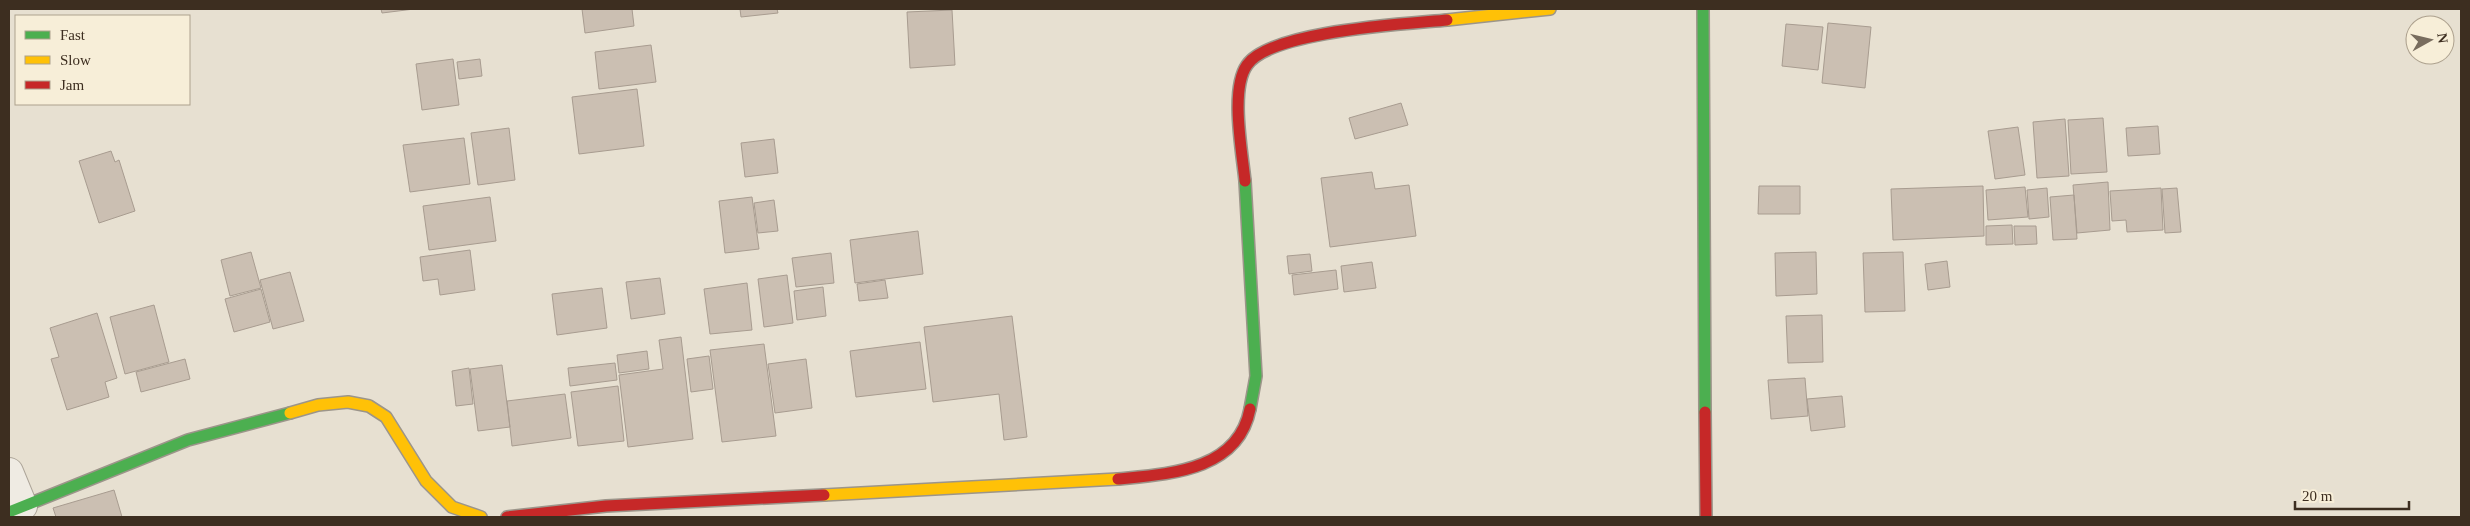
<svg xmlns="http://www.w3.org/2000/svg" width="2470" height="526" viewBox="0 0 2470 526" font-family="Georgia,serif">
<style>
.building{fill:#cbbfb2;stroke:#a89c90}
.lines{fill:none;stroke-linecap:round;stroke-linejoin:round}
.street-casing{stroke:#ada599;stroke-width:30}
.fast-casing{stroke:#9c958a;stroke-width:14}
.slow-casing{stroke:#9c958a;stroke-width:14}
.jam-casing{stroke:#9c958a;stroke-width:14}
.street{stroke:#efebe3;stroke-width:28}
.fast{stroke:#4caf50;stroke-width:11}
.slow{stroke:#ffc107;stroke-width:11}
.jam{stroke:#c62828;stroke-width:11}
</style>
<rect width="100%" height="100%" fill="#e7e0d1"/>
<!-- building -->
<path class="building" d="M381 9H414L382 13Z
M582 9H632L634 26 585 33Z
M740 9H777L778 13 741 17Z
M952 10 955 65 910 68 907 12Z
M1828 23 1871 27 1865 88 1822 83Z
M1786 24 1823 27 1818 70 1782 66Z
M651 45 656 82 599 89 595 52Z
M453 59 459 105 422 110 416 64Z
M480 59 482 76 459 79 457 62Z
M637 89 644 146 579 154 572 97Z
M1401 103 1408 125 1355 139 1349 118Z
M2103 118 2107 172 2071 174 2068 120Z
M2065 119 2069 176 2037 178 2033 122Z
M2158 126 2160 154 2128 156 2126 128Z
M2018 127 2025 175 1995 179 1988 131Z
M509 128 515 180 478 185 471 133Z
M464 138 470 184 410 192 403 145Z
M774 139 778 173 745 177 741 143Z
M111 151 115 162 119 160 135 211 99 223 79 161Z
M1372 172 1375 189 1409 185 1416 236 1330 247 1321 178Z
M2108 182 2110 230 2077 233 2073 185Z
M1759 186H1800V214H1758Z
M1983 186 1984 236 1893 240 1891 189Z
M2025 187 2028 217 1988 220 1986 190Z
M2047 188 2049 217 2029 219 2027 190Z
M2161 188 2163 230 2127 232 2126 220 2112 221 2110 191Z
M2177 188 2181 232 2165 233 2162 189Z
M2074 195 2077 239 2053 240 2050 197Z
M490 197 496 241 429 250 423 206Z
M752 197 759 249 725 253 719 201Z
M774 200 778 231 758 233 754 203Z
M2012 225 2013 244 1986 245V226Z
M2014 226H2036L2037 244 2015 245Z
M918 231 923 274 855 283 850 240Z
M470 250 475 290 440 295 438 279 423 281 420 257Z
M251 252 261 288 230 296 221 260Z
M1816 252 1817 294 1776 296 1775 253Z
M1903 252 1905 311 1865 312 1863 253Z
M831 253 834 283 796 287 792 258Z
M1310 254 1312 271 1289 274 1287 256Z
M1947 261 1950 287 1928 290 1925 264Z
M1372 262 1376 288 1344 292 1341 266Z
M1336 270 1338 289 1294 295 1292 275Z
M290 272 304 321 273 329 260 280Z
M787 275 793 323 764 327 758 279Z
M660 278 665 314 631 319 626 282Z
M885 280 888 298 859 301 857 284Z
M747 283 752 330 710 334 704 289Z
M823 287 826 316 797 320 794 291Z
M602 288 607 328 557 335 552 294Z
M261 289 270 322 234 332 225 299Z
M154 305 169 362 125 374 110 317Z
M97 313 117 378 105 382 109 397 67 410 51 359 59 357 50 328Z
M1822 315 1823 362 1788 363 1786 316Z
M1012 316 1027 437 1004 440 999 394 933 402 924 327Z
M681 337 693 439 628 447 619 375 663 369 659 340Z
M920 342 926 389 856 397 850 351Z
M764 344 776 436 722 442 710 350Z
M647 351 649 369 619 373 617 355Z
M709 356 713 389 691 392 687 359Z
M185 359 190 379 141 392 136 372Z
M806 359 812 408 775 413 768 364Z
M615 363 617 380 570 386 568 368Z
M502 365 510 427 478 431 470 369Z
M469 368 473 404 456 406 452 371Z
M1805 378 1808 416 1771 419 1768 380Z
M618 386 624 441 578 446 571 392Z
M565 394 571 438 512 446 507 401Z
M1842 396 1845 427 1811 431 1807 399Z
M114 490 122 517H56L53 508Z"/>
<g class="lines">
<!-- street casing -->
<g class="street-casing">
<path id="street" d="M9 472 23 506"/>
</g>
<!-- fast casing -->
<g class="fast-casing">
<path id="fast" d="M1703 9 1705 412
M1245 181 1256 376 1250 409
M9 512 188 440 290 413"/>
</g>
<!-- slow casing -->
<g class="slow-casing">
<path id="slow" d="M1447 20 1550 9
M290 413 318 405 348 402 369 406 386 417 426 481 452 507 481 517
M824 495 1118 479"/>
</g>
<!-- jam casing -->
<g class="jam-casing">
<path id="jam" d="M1245 181C1242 151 1230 89 1247 65 1270 31 1406 24 1447 20
M1705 412 1706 517
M1118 479C1169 474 1238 471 1250 409
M507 517 606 506 824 495"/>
</g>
<!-- street -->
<use href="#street" class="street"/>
<!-- fast -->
<use href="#fast" class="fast"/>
<!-- slow -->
<use href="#slow" class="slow"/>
<!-- jam -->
<use href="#jam" class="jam"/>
</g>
<!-- border -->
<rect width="2470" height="526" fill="none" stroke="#3d2e20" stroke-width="20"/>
<!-- legend -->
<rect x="15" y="15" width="175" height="90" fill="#f7eed8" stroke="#ada18e"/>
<rect x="25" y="31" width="25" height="8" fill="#4caf50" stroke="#ada18e"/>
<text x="60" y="40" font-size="15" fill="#3d2e20">Fast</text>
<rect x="25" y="56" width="25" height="8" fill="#ffc107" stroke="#ada18e"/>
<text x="60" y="65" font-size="15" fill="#3d2e20">Slow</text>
<rect x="25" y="81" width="25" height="8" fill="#c62828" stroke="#ada18e"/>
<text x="60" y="90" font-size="15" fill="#3d2e20">Jam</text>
<!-- north arrow -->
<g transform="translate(2430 40) rotate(82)"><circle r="24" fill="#f7eed8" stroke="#ada18e"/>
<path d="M0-4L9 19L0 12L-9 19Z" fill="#786c5e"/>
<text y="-8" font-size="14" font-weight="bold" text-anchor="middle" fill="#3d2e20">N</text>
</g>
<!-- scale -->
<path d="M2295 501v8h114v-8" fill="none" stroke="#3d2e20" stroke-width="2.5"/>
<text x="2302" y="501" font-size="15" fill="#3d2e20" stroke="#f7eed8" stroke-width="4" paint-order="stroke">20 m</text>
</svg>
